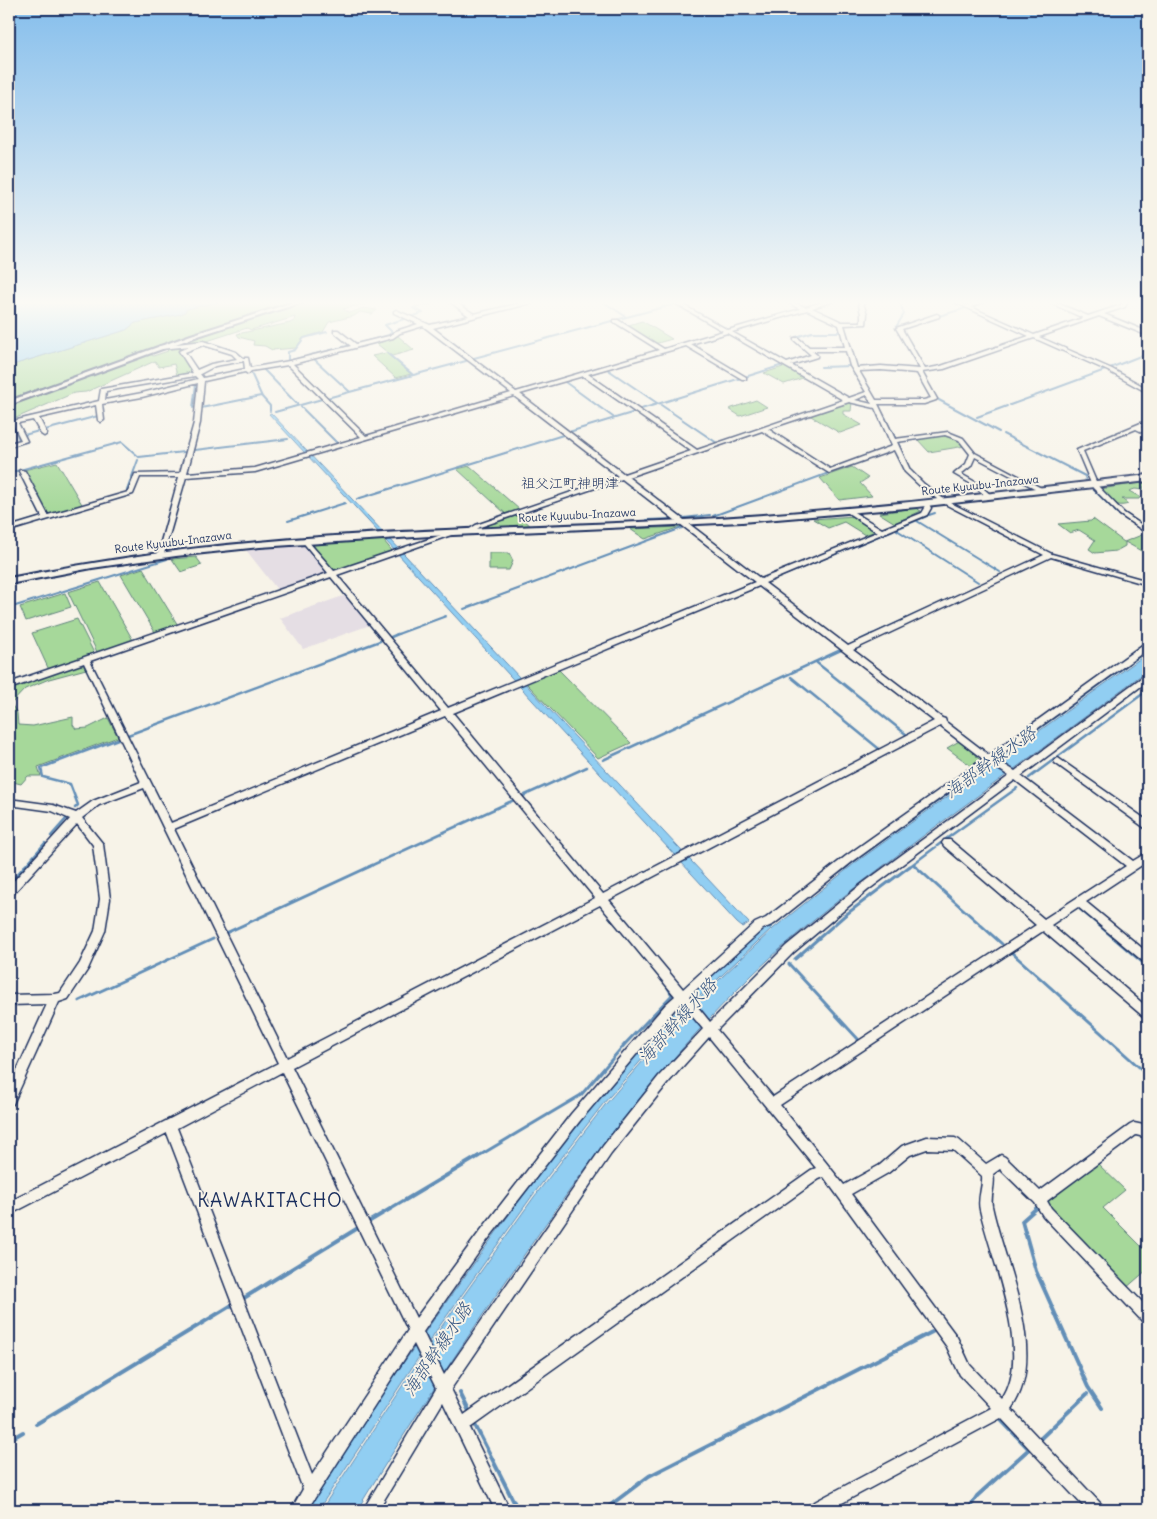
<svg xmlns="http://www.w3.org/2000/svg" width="1157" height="1519" viewBox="0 0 1157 1519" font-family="Delius,'Klee One',sans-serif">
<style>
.built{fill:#e5dee4}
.green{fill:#a6d89a;stroke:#60847c}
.water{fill:#91cef2;stroke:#628eb7}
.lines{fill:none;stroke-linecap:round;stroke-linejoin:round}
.stream-far3{stroke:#628eb7;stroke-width:2}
.stream-far2{stroke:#628eb7;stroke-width:2.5}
.stream-far1{stroke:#628eb7;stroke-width:3}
.stream{stroke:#628eb7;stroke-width:4}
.minor-casing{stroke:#1b2f5e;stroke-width:3}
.tertiary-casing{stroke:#1b2f5e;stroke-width:4}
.secondary-casing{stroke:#1b2f5e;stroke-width:4}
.minor{fill:#f7f3e8;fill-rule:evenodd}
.tertiary{fill:#f7f3e8;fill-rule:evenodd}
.secondary{fill:#f7f3e8;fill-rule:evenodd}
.labels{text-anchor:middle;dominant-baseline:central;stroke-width:4;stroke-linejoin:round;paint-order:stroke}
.far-street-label{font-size:11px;fill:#1b2f5e;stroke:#f7f3e8}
.far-quarter-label{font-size:14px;fill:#1b2f5e;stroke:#f7f3e8}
.near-water-label{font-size:18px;font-style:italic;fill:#385783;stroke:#f7f3e8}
.near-quarter-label{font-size:19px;letter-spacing:1px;fill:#1b2f5e;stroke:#f7f3e8}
</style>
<rect width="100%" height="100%" fill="#f7f3e8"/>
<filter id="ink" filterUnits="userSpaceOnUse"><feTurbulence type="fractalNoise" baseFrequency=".02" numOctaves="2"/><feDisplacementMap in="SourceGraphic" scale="10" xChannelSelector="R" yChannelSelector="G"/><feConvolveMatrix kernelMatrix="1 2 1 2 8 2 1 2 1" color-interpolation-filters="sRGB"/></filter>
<g filter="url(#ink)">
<!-- built -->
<path class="built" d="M304 545 329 574 279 592 246 550Z
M346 595 370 625 303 649 280 618Z"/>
<!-- green -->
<path class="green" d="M223 301H300L217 327 9 399V366L126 330 135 323 184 313 187 309Z
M307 301H377L343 309 350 313 363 308 377 310 372 314 360 312 354 316 329 322 323 332 303 338 296 348 272 350 265 346 253 345 254 341 239 337 237 334 290 323 294 321 295 317 251 330 247 328 204 342 165 347Z
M642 321 672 339 654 344 625 326Z
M397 335 414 350 392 356 377 344Z
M199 343 180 351 194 373 177 375 174 364 159 367 155 361 86 392 74 393 9 421V405L149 353 153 356 168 351 165 348Z
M386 353 411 374 396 378 372 356Z
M786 366 806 377 784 384 764 373Z
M756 400 767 407 740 416 729 409Z
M848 401 852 402 851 411H843V414L862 425 840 433 809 415Z
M941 434 960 440 965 446 929 452 917 439Z
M57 462 83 506 48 515 24 470Z
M470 466 520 510 507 515 457 469Z
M852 467 868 478 860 483 872 496 839 500 820 478Z
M1148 482V485L1144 486 1143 490 1135 489 1129 491 1140 497 1139 499H1122L1128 504C1114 509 1109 498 1100 489Z
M916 508 921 511 895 523 879 513Z
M517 514 531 526 481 528 480 527Z
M855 516 878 530 865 535 844 522 828 528 813 519Z
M1093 519 1124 542 1144 534 1148 536V551L1145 553 1125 542V546L1116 551 1095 553 1089 549 1095 540 1079 530 1070 533 1058 524 1091 521Z
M680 527 645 539 630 529Z
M383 540 394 553 334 572 312 544Z
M489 553H509L513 561 509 570H489Z
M196 557 202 565 181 572 172 559Z
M143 568 179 627 156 634 121 575Z
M100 582 134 642 98 654 68 592Z
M65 593 71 607 26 621 20 607Z
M77 619 95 655 49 670 32 633Z
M78 665 84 666 86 669 49 679 25 689 11 704 17 713 18 725 33 726 73 717V725L76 729 88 728 108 718 118 737 38 767 41 776H28L21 784 9 781V688Z
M559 670 631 743 598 758 526 683Z
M961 740 980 760 971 766 947 748Z
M1097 1163 1125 1190 1103 1208 1148 1253V1269L1125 1289 1049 1210 1045 1200Z"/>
<!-- water -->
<path class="water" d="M9 301H223L187 309 181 314 135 323 126 330 9 366Z
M271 413 384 533 380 534 269 414Z
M390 539 749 923 742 927 737 923 385 540Z
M1148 653V670C1076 724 1003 777 931 830 870 876 808 921 753 974 662 1063 589 1160 517 1265 461 1345 408 1427 357 1510H321L437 1333 534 1197 605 1105 687 1010 774 928 855 863Z
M771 925 773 927 686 1009 603 1104 532 1196 436 1331 318 1510H306C356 1430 410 1352 465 1276 553 1151 646 1032 760 929Z"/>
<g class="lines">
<!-- stream-far3 -->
<path class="stream-far3" d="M602 301 625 316
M670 301 673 302
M680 303 686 301
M980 303 988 301
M939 316 966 308
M410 317 423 313 413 308 441 301
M896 327 904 314 899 301
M796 337 812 332H841
M706 340 727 333
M356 344 389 335 392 332 385 325 404 319
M690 344 704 340
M387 353 412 374
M307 356 351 345
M474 358 675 304
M314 359 349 391
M288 360V352L295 350 304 338 327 332
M288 361 303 357
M821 367 851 366
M609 368 624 364
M1110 368 1148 353
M607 369 657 403
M264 370 298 405
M251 373 262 397 270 406V411
M586 375 606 369
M745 377 783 365
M565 382 613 417
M519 394 539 388
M327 398 466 361
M937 399 999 432
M661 405 717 443
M1010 405 1105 370
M301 407 338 444
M193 408 196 384
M201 408 261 396
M638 410 741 378
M275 412 322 399
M885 417 890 428
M977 417 1007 406
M14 427 11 421 33 416
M45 430 98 416
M892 430 896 439
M569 432 635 412
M1003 434 1085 476 1086 481
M24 435 39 431
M897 442 900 447
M9 443 19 440 15 429
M20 443 27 442 25 436
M195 450 288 439
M9 473 122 442 139 457 184 452
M1093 489 1112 508
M126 493 138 460
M357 499 563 435
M1114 510 1117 513
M929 515 935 513
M1119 515 1130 522
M713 516 845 467
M684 518 710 515
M647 520 674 519
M288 521 345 503
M917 521 1000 572
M1133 524 1148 534
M896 529 927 516
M897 530 978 582
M365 540H377
M174 556 190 554
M768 582 893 530
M9 608 167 559
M464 609 682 528
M395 635 446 616
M871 635 956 596"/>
<!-- stream-far2 -->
<path class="stream-far2" d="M391 637 398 634
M850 645 873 634
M817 663 907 735
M791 677 878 748
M128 735 380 641
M603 760 843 649
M1029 778 1148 690
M523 796 587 767
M75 808 78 805 70 784 43 777 41 768 118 739
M51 836 66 819
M946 839 1017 788
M913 864 917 867
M24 867 45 843
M368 867 514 800
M846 867 1148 650
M909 867 941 843"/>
<!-- stream-far1 -->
<path class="stream-far1" d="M915 866 1002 944
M837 874 848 866
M9 884 25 866
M1079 908 1148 967
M770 927 780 919
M226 933 371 866
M1011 952 1148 1075
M795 959 844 916 910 866
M789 964 858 1039
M79 1001 213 939
M477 1157 581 1095 625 1044 672 995 667 986"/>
<!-- stream -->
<path class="stream" d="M1040 1205 1022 1221 1036 1271 1088 1387 1102 1408
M370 1221 479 1156
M244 1298 358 1228
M460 1393 469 1411
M36 1424 232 1305
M475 1425 518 1510
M1041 1438 1087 1394
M9 1440 23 1432
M604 1510 649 1476 932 1332
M968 1510 977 1496 1029 1449 1002 1421"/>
<!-- minor casing -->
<g class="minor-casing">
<path id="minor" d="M449 301H454L474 314 529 301H536V302L433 328 516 392 659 350 614 322V320H618L664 349 723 331 671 301H676L728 330 800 309 785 301H790L805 307 827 301H834L812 308 842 322H861V314L858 301H862L867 314 866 324 844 325 857 368 881 366 920 369 896 328 937 314 939 315V317L902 329 925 369 941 366 1029 336 952 301H958L966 305 979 301H986L971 307 1034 335 1083 318 1046 301H1052L1088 316 1121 305 1124 301H1128L1125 307 1104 314 1148 332V336L1146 335 1099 316 1039 337 1112 369 1148 389V393L1108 371 1034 338 944 369 922 372 937 399 936 400 924 404H878L895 439 948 432 963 438 975 453 1045 490 1044 491H1040L975 457 971 466 961 474 977 483 992 496 991 497H987L973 485 954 474 966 464 970 454 959 440 945 435 897 442 910 470 924 484 945 500 1052 554 1148 581V585L1051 557 853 650 942 718 945 719 946 722 989 755 1145 643H1148V649L995 759 1015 771 1145 675 1148 674V681L1021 776 1133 861 1148 852V861L1086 902 1148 953V963L1144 962 1078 907 1051 925 1148 1008V1019L1144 1017 1043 931 780 1105 844 1185 880 1165 902 1146 927 1137 955 1138 959 1140 986 1164 1001 1155 1005 1157 1040 1191 1130 1125 1134 1123 1148 1126V1138L1136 1135 1047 1201 1051 1208 1148 1308V1324L1143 1322 1043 1216 1035 1203 1000 1169 993 1174C996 1185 990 1195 992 1206 1004 1264 1050 1355 1011 1409L1102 1505 1104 1510H1087L1001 1418 829 1510H807L809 1505 991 1408 960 1375 947 1347 824 1177 819 1179 470 1428 510 1510H495L443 1402 378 1510H363L436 1388 414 1344 307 1510H291L303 1489 167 1133 9 1215V1202L278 1063 144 788 99 805 82 818 103 844 110 899 105 931 88 969 68 999 59 1002 13 1104 9 1105V1088L47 1004 9 1005V995L55 994 60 993 80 963 95 931 100 899 93 845 77 824 12 895 9 896V886L70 819 52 811 9 805V799L53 805 76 813 93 801 141 782 84 663 9 689V683L328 573 302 541 305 539 307 540 334 571 447 533H451V535L337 575 448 708 755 582 622 479 480 527 469 534H465V532L476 525 618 476 514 396 255 472 186 477 163 557 161 558 157 556 179 477H140L133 494 9 531V527L42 517 19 471 20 470 25 471 48 515 128 492 135 474 180 473 194 423 198 383 142 397 102 404 104 420 101 422 98 420 96 405 39 418 47 434 44 436 41 434 33 420 18 423 27 441 9 447V443L21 440 12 422 13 421 99 401 101 389 193 373 179 351 191 346 161 349 158 347 159 346 203 341 236 352 243 358H248L250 368 289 361 351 346 334 332V330H338L356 344 389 336 396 331 418 324 394 313V311L396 310 430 325 469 316ZM807 310 839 325 845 347H809L798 338H794V340L811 355 787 363 732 332ZM423 326 511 393 366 436 293 364 393 338 400 333ZM727 333 843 400 697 450 588 374 686 346 742 379H746V377L691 344ZM203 345 232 354 237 359 211 364 197 370 185 352ZM812 351H846L850 366 866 392 849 398 791 365 817 357V355ZM244 361 245 369 203 378 200 374 215 366ZM288 365 361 437 255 468 187 473 200 423 204 381 245 372 248 374 251 371ZM881 370 917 373 931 398 924 400H876L859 371ZM195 376 198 379 142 393 105 400 106 391ZM583 376 691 451 624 474 520 394ZM867 395 872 404 855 400ZM849 402 875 408 892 446 830 469 768 429ZM762 431 829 473 894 450 905 472 920 486 941 502 1044 555 848 646 765 583 927 515 931 508 928 502H924L923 503 925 508 922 513 882 529 852 511H848V513L877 532 761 579 628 477ZM331 577 441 711 171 823 90 661ZM759 586 934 721 603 894 453 713ZM445 716 595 898 287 1058 174 829ZM940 726 983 759 846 856 766 918 755 923 683 989 609 900ZM989 763 1009 776 862 884 786 946 710 1022 689 996 763 929 774 924 852 862ZM1015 780 1126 866 1044 919 950 840H944L942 843 944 846 1036 925 773 1097 717 1030 794 952 868 890ZM600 905 675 996 666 1004 571 1114 478 1234 416 1318 292 1067ZM681 1003 703 1029 659 1076 603 1146 444 1375 423 1332 486 1242 579 1122 674 1010ZM709 1037 816 1168 811 1170 464 1415 451 1389 611 1154 667 1084ZM282 1072 408 1330 312 1475 177 1128ZM927 1149 953 1150 982 1176C983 1188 977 1198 980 1210 991 1258 1033 1355 1002 1399L970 1365 957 1337 851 1194 888 1173 910 1155Z
M1148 420V424L1141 427 1148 431V435L1136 429 1083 451 1098 486 1124 513 1148 529V534L1120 515 1093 488 1077 450Z
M1058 758 1148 821V829L1145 828 1055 763 1054 761Z"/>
</g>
<!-- tertiary casing -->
<g class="tertiary-casing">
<path id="tertiary" d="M297 301H306L195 337 9 405V401L191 335Z"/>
</g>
<!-- secondary casing -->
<g class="secondary-casing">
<path id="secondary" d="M1148 475V481L917 507 742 522 430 536 260 547 176 556 92 568 9 584V578C92 562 175 549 259 542 400 529 543 527 684 520 839 512 994 493 1148 475Z"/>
</g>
<!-- minor -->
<use href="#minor" class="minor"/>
<!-- tertiary -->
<use href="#tertiary" class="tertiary"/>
<!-- secondary -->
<use href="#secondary" class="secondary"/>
</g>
</g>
<!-- sky -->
<linearGradient id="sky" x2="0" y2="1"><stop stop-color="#85beec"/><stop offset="0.59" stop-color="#fbfaf5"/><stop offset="1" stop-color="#fbfaf5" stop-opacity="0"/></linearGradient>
<rect width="1157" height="513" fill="url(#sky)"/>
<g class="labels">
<!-- far-street labels -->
<g class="far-street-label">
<text transform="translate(980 485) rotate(-6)">Route Kyuubu-Inazawa</text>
<text transform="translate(577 515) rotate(-3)">Route Kyuubu-Inazawa</text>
<text transform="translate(173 542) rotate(-7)">Route Kyuubu-Inazawa</text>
</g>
<!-- far-quarter labels -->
<g class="far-quarter-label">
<text x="570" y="483">祖父江町神明津</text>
</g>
<!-- near-water labels -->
<g class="near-water-label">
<text transform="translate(990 762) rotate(-36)">海部幹線水路</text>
<text transform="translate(677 1021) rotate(-48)">海部幹線水路</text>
<text transform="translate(437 1349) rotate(-56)">海部幹線水路</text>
</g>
<!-- near-quarter labels -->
<g class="near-quarter-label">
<text x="270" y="1200">KAWAKITACHO</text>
</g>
</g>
<!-- margin -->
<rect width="1157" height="1519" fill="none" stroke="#f7f3e8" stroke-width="30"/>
<rect x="15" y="15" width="1127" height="1489" fill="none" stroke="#1b2f5e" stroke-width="2" filter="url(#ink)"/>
</svg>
